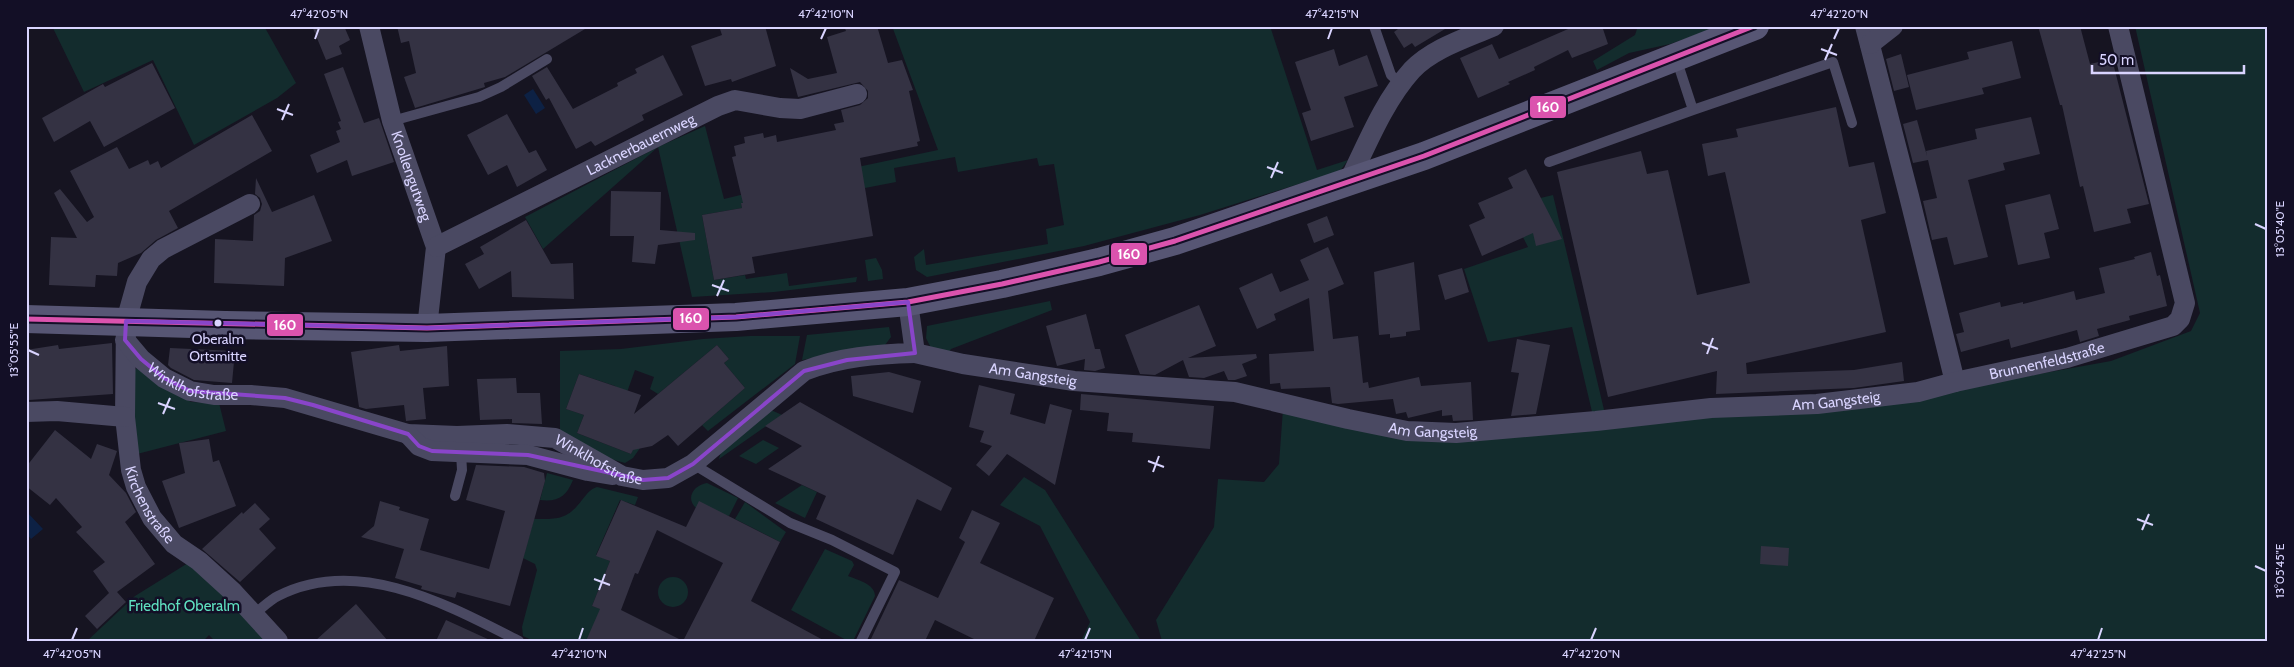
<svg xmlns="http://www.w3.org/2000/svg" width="2294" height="667" viewBox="0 0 2294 667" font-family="Cabin,sans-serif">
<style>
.green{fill:#132c2d}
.water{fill:#0d2144}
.building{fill:#343243;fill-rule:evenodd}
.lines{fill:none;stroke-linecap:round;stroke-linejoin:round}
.lane{stroke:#4a4962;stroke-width:10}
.street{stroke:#4a4962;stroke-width:20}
.secondary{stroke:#575674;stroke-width:28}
.bus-1-casing{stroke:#130f26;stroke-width:9}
.bus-1{stroke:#db53ae;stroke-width:5}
.marked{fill:none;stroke:#8945c9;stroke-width:4;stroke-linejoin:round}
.ticks{fill:none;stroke:#d9d4ff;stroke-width:2}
.bus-dot{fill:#d9d4ff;stroke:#130f26;stroke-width:2}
.labels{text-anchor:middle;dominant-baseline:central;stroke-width:5;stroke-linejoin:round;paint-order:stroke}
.bus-label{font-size:14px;fill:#d9d4ff;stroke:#130f26}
.street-label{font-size:15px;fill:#d9d4ff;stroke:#130f26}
.park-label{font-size:15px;fill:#5fe0c0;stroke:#130f26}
.line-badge{stroke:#130f26;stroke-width:2}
.badge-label{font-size:14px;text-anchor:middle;font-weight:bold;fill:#fff}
.neatline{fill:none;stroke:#d9d4ff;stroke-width:2}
.ticks-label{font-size:12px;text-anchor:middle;fill:#d9d4ff}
</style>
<rect width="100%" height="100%" fill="#161421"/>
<!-- green -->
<path class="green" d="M52 26H264L296 83 277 98 194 145 153 60 84 92Z
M892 26H1270L1317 170 1348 160 1340 171 1200 215 1084 246 927 277 916 270 914 257 924 249 926 265 1048 244 1046 229 1064 225 1054 164 1039 166 1037 158 958 172 955 157 894 168 896 182 865 188 741 203 742 208 702 215 714 280 745 275 746 279 787 273 789 286 857 277 856 282 774 292 692 297 658 147 543 249 525 217 658 147 705 126 724 199 834 172 938 150Z
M1638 26H1722L1670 44 1629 53 1597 70 1593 61 1635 35Z
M2135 26H2268V641H1162L1156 620 1214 527 1218 479 1264 482 1279 464 1283 409 1405 438 2023 377 2111 361 2191 331 2200 313Z
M1553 195 1605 414 1593 416 1572 327 1488 342 1464 269 1528 247 1507 206Z
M876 258 882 270 883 279 868 281 865 260Z
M1050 301 1052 310 951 349 949 352 932 350 926 338 927 326Z
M889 327 891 337 885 345 802 360 807 335Z
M750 336H800L795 364 708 431 702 425 745 388 724 363 729 359 717 345 658 394 650 389 654 377 635 370 626 395 615 386 579 374 566 409 584 415 577 433 631 454 634 447 640 448 633 458 625 463 607 458 560 437V351L621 349 703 339Z
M139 367 191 402 219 403 226 431 137 454 132 371Z
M771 410 782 415 719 459 721 452Z
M763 440 779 448 756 464 739 456Z
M547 473 573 480C566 497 558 502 540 500Z
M1024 477 1045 490 1141 641 1082 639 1090 622 1040 526 1000 505Z
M707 483 738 498 729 516 696 508C685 498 694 485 707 483Z
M802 485 817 492 805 518 775 503Z
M597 487 638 497 635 505 620 500 596 555 610 561 592 606 619 615 607 641H534L523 636 522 627 537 570 535 564 523 558 534 519C558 519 567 520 582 500 587 494 590 489 597 487Z
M745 502 786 532 780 542 735 519Z
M825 549 852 561 854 565 848 576C858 580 875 584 875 596L853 641H848L791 610Z
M188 563 220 591 267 641H215L209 635 203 641H87L135 596Z
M658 592a15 15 0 1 1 30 0a15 15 0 1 1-30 0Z"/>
<!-- water -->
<path class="water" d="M533 89 545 108 536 114 524 95Z
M26 511 43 529 31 539 26 533Z"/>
<!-- building -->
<path class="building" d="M312 26H344L350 40 339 46 342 54 326 60Z
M397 26H590L505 77 484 83 485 87 415 108 404 77 416 73 409 41 401 43Z
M719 26H765L776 66 732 82 731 79 705 86 691 46 722 35Z
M844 26H877L888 63 902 60 913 90 909 91 920 141 917 142 918 146 860 158 873 236 752 257 755 273 714 280 702 215 742 208 741 203H743L732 157 736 156 734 146 745 143 744 137 763 133 764 138 776 135 777 142 836 130 834 124 844 122 841 110 860 105 868 98V91L860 82 798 97 790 68 808 79 837 73 827 37 846 31Z
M1402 26H1450L1415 47 1412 43 1404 48 1394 32Z
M1575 26H1602L1608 44 1572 58 1568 50 1534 67 1535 70 1508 82 1510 84 1478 98 1460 58 1492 44 1499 59Z
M2038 26H2080L2090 64 2112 59 2149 204 2127 209 2131 223 2094 232 2083 186 2080 187 2062 105H2060Z
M2012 41 2021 78 1982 88 1984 94 1916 110 1907 75 1969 59 1967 52Z
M1334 49 1339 66 1367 55 1378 86 1344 97 1354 127 1311 141 1302 113 1311 110 1295 62Z
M1901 54 1909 87 1894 91 1886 59Z
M663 55 683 95 642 115 644 120 595 146 591 141 576 149 549 98 546 100 532 76 547 67 573 109 618 86 617 83 637 73 635 69Z
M152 63 175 108 104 147 90 121 54 142 42 118 103 84 105 87Z
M343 67 364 123 379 118 394 162 352 176 347 160 317 173 310 155 340 142 336 131 341 129 338 122 341 121 324 74Z
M1836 107 1849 167 1874 162 1886 213 1861 220 1886 332 1746 363 1747 374 1854 370 1902 362 1904 381 1854 388 1716 394 1717 371 1608 397 1557 172 1641 151 1647 174 1668 170 1697 295 1750 283 1725 172 1708 176 1702 144 1738 137 1736 129Z
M507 114 529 153 536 150 547 170 517 187 507 165 488 175 467 135Z
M252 115 272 151 169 211 178 228 156 240 141 253 118 263 117 276 96 275 95 287 49 285 51 237 77 238 54 193 60 189 87 222 94 217 70 171 117 147 129 169 148 160 150 165 158 161 161 168Z
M2031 117 2040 154 2003 163 2005 170 1968 180 1988 257 1954 265 1947 237 1932 240 1923 201 1937 198 1928 160 1913 163 1903 124 1917 120 1927 156 1926 151 1977 139 1975 129Z
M1526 169 1562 239 1536 246 1533 233 1482 256 1469 225 1485 218 1478 203 1513 188 1508 178Z
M256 178 272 212 314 195 332 241 285 258 284 286 214 283 215 239 253 241 254 215 260 211 262 204 260 198 255 194Z
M611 191 661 192 660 230 695 233V240L658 245 655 264 632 262 634 236H610Z
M2050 194 2059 229 2044 233 2050 258 2018 265 2005 205Z
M1327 216 1334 235 1314 243 1307 224Z
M526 220 551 264 573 263 574 299 512 297 511 271 479 289 465 264 484 254 480 247Z
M1328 247 1344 284 1328 291 1333 339 1358 336 1363 383 1368 382 1369 388 1419 377 1421 386 1471 382 1473 420 1453 421 1452 415 1442 416V410L1408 418 1406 412 1396 414 1393 399 1338 404 1332 403 1330 387 1281 389 1280 383 1270 384 1269 354 1314 351 1309 298 1274 314 1276 320 1257 329 1239 288 1272 273 1280 292 1309 280 1300 260Z
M2151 252 2157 276 2160 275 2167 306 2129 316 2130 320 2097 329 2099 336 2080 342 2077 330 2011 348 2009 339 1961 352 1956 334 1964 332 1959 313 2000 302 2001 307 2023 302V304L2074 291 2076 300 2105 293 2099 268 2135 259 2134 257Z
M1414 262 1420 330 1406 332V336L1390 338V334L1379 335 1374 272Z
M1462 268 1469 292 1445 300 1438 275Z
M1199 305 1216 346 1188 358 1256 354 1257 358 1242 364 1247 376 1235 380H1228L1224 371 1204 378 1189 377 1183 360 1155 375 1140 374 1125 335Z
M1086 314 1095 349H1100L1105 368 1095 371 1084 370 1085 359 1057 366 1046 326Z
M1517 339 1550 345 1536 414 1511 416 1519 373 1511 372Z
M112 343 113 394 29 400 26 388V350L58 345 59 349Z
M399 345 400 351 447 346 449 386 423 388 426 419 406 421 404 405 366 409 359 407 351 352Z
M717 345 729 359 724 363 745 388 678 446 668 435 652 446 633 450 631 454 577 433 584 415 566 409 579 374 641 395 634 414Z
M170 348 235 351 232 383 194 380 171 368 168 365Z
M889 372 921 381 913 413 853 396 851 376Z
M516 378 517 393H540L542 424 512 423V419L480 420 477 379Z
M979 385 1015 394 1010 414 1045 424 1050 404 1072 410 1055 485 1007 454 989 476 976 465 992 446 980 442 984 431 969 427Z
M1081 394 1214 406 1210 449 1132 442 1133 433 1107 431 1109 413 1080 410Z
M800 402 952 488 941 511 917 499 893 555 816 519 826 496 768 469 802 446 765 426Z
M55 430 91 459 97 444 117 451 109 475 126 493 136 512 125 522 155 564 117 592 126 602 97 629 85 616 109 593 93 571 105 562 76 532 82 527 56 498 50 505 26 486V467Z
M209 439 213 462 219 460 236 506 179 528 162 481 185 473 179 443Z
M476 465 524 467 544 473 545 481 510 606 457 592 455 598 421 589 422 586 395 578 404 549 361 537 374 526 380 501 400 507 399 510 429 519 420 550 489 569 505 511 466 500Z
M621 500 686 527 699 501 780 542 751 601 825 641H586L600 609 592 606 610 561 596 556ZM657 530 723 563 683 641 621 610 635 573 638 574Z
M255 503 270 519 259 529 276 548 240 582 202 549 242 512 243 514Z
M972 510 1000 523 980 563 1054 598 1034 641H978L935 620 925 641H870L899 580 938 598 965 542 959 538Z
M1761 546 1789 548 1788 566 1760 564Z
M356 604 388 641H315Z
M446 620 492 641H436Z"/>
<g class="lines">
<!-- lane -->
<path class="lane" d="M1374 26 1391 75 1402 85
M1676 58 1693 110
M392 121 479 97 501 87 547 59
M1549 162 1693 110 1833 62 1852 123
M693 464 790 523 832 540 895 572 861 641
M455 496 462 470 461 453
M254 614C262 608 270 600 278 596 358 555 448 605 519 641"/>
<!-- street -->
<g class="street">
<path id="s1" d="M369 26 392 121 436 247 427 328"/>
<path d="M1865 26 1909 196 1955 382"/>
<path d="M1870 44 1893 26"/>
<path d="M1349 181C1367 144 1384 101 1412 70 1433 48 1467 38 1494 26"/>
<path id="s2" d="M250 204 163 249 151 259 137 282 126 321 125 417 131 470 136 487 152 518 174 544 199 561 233 592 278 641"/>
<path id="s3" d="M436 247 718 106 735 100 780 108 800 109 857 94"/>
<path id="s4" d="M125 340 141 359 164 378 190 391 214 395H251L285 398 408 434 457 436 507 434 555 438 622 476 643 480 668 478 693 464 804 371C839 357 877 354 915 353L908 302"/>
<path id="s5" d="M915 353 963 364 1074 381 1235 392 1348 419 1407 431 1456 433 1596 421 1711 408 1817 404 1918 392 1955 382 2067 358 2173 326 2180 319 2185 303 2118 26"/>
<path d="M26 412 57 411 125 417"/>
<path d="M408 434 419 446 432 451 528 455 588 471 612 475"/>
</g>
<!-- secondary -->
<path class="secondary" d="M26 319 225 325 427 328 736 317 908 302 1002 284 1099 262 1175 241 1424 156 1755 26"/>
<!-- bus-1 casing -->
<g class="bus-1-casing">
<path id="bus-1" d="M26 319 427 328 736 317 908 302 1002 284 1099 262 1175 241 1424 156 1754 26"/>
</g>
<!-- bus-1 -->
<use href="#bus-1" class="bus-1"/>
</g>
<!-- marked area -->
<path class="marked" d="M908 302 915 353 847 360 804 371 693 464 668 478 643 480 528 455 432 451 419 446 408 434 313 405 285 398 190 391 164 378 141 359 125 340 126 321 427 328 736 317Z"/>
<!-- ticks -->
<path class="ticks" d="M315 39 319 28M821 39 826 28M1328 39 1332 28M1834 39 1839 28M1821 49 1837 55M1825 60 1832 44M277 109 293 115M282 120 289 104M1267 167 1283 173M1271 178 1278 162M2255 224 2266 229M712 285 729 291M717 296 724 280M1702 343 1718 349M28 350 39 355M1707 354 1713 338M158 403 175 409M163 414 170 398M1148 461 1164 467M1153 472 1159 456M2137 519 2153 525M2142 530 2149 514M2255 566 2266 571M594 579 610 585M599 590 605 574M72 640 77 628M579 640 583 628M1085 640 1090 628M1591 640 1596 628M2098 640 2102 628"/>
<!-- markers -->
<circle class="bus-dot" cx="218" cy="323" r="4.5"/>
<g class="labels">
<!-- bus labels -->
<g class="bus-label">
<text x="218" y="339">Oberalm<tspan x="218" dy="17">Ortsmitte</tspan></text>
</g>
<!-- street labels -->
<g class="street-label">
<text stroke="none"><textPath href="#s3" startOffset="229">Lacknerbauernweg</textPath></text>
<text stroke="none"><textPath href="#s1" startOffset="156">Knollengutweg</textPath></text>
<text stroke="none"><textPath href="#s5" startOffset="1145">Brunnenfeldstraße</textPath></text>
<text stroke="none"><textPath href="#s5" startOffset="120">Am Gangsteig</textPath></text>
<text stroke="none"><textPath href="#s4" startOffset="84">Winklhofstraße</textPath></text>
<text stroke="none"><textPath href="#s5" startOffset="930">Am Gangsteig</textPath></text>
<text stroke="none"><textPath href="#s5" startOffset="525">Am Gangsteig</textPath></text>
<text stroke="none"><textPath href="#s4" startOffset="504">Winklhofstraße</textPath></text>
<text stroke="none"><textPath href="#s2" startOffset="370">Kirchenstraße</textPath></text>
</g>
<!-- park labels -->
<g class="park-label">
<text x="184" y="606">Friedhof Oberalm</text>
</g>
</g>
<g class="line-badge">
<rect x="1529" y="95" width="38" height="24" rx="5" fill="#db53ae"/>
<rect x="1110" y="242" width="38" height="24" rx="5" fill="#db53ae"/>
<rect x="672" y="307" width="38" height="24" rx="5" fill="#db53ae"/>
<rect x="266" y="313" width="38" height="24" rx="5" fill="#db53ae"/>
</g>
<g class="badge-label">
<text x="1548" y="112">160</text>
<text x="1129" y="259">160</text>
<text x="691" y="323">160</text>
<text x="285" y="330">160</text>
</g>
<!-- border -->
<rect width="2294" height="667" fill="none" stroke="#130f26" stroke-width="55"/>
<!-- scale -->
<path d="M2092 65v8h152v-8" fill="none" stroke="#d9d4ff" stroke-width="2.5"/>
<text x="2099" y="65" font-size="15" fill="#d9d4ff" stroke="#130f26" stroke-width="4" paint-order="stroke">50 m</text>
<rect x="28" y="28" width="2238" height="612" class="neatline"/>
<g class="ticks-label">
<text x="319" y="18">47°42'05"N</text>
<text x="826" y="18">47°42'10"N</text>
<text x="1332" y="18">47°42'15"N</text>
<text x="1839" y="18">47°42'20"N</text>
<text transform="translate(2280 229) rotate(-90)" y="4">13°05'40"E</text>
<text transform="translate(14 350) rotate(-90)" y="4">13°05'55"E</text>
<text transform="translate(2280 571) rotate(-90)" y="4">13°05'45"E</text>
<text x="72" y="658">47°42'05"N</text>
<text x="579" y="658">47°42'10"N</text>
<text x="1085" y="658">47°42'15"N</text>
<text x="1591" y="658">47°42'20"N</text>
<text x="2098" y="658">47°42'25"N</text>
</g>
</svg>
